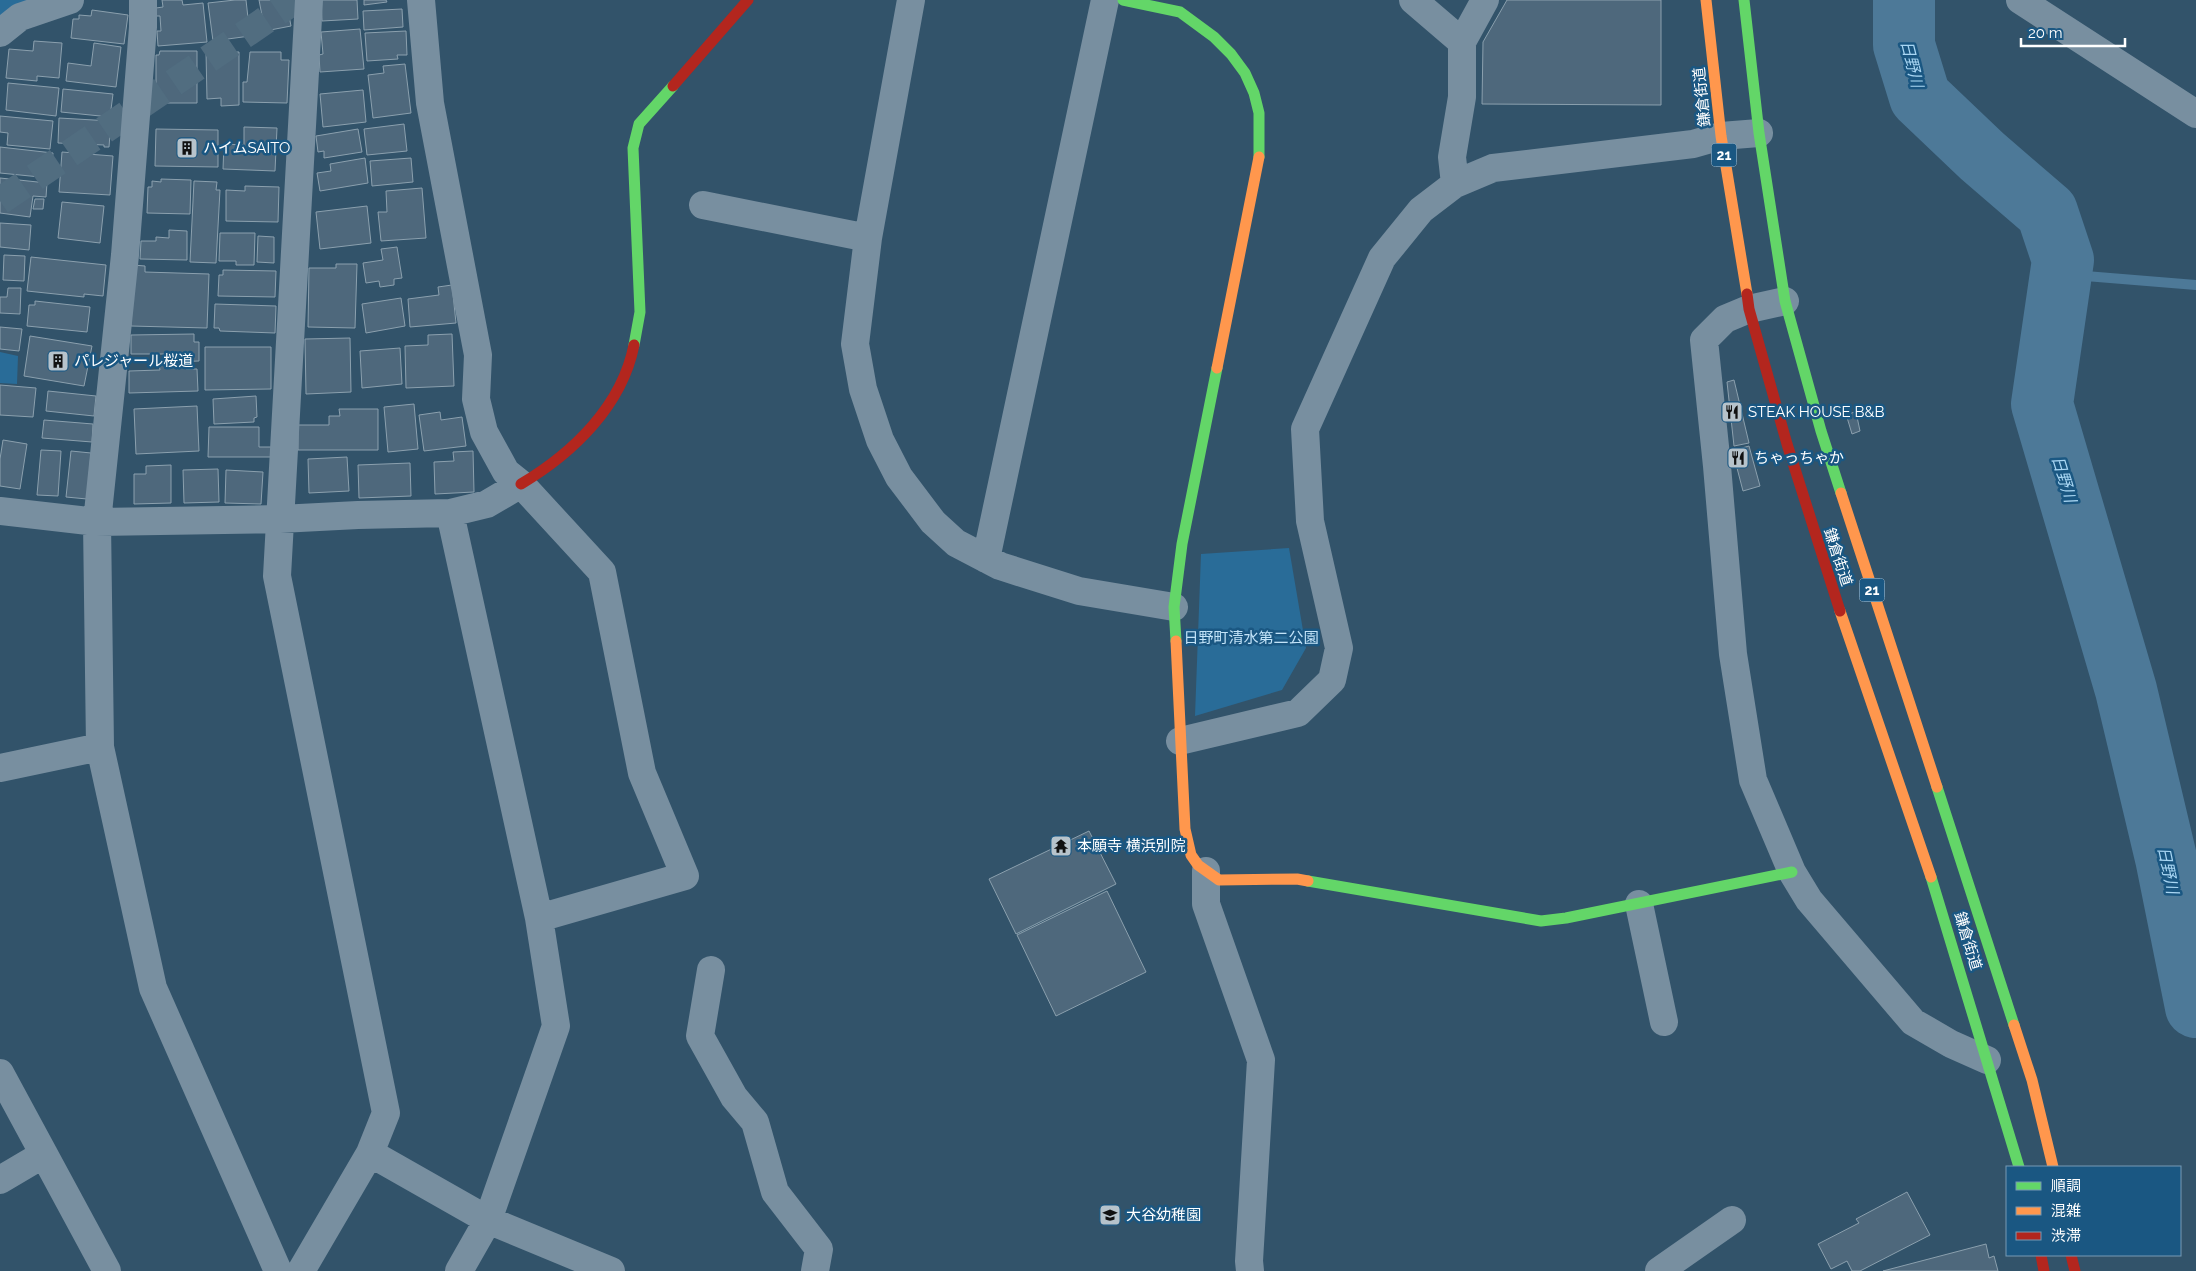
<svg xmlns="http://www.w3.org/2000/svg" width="2196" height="1271" viewBox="0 0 2196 1271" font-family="Raleway,'Noto Sans JP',sans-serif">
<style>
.green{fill:#296c98}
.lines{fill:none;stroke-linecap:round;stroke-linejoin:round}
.stream{stroke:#4d7998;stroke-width:10}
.river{stroke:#4d7998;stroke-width:62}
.building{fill:#4e687c;stroke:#8ba0ae}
.primary-tunnel{stroke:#516d80;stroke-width:28;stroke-dasharray:28 14;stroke-linecap:butt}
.street{stroke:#788fa0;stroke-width:28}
.fast{stroke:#63d668;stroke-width:11}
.slow{stroke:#ff974d;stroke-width:11}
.jam{stroke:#b3261e;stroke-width:11}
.labels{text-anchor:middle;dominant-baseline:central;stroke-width:5;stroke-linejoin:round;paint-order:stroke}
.shield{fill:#1a5782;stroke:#bacdda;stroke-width:1}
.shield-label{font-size:14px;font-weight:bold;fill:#fff}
.street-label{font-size:15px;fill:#fff;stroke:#1a5782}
.poi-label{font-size:15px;fill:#fff;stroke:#1a5782;text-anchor:start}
.park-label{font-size:15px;fill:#c2e3f8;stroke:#1a5782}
.water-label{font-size:16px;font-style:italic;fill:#a9d6f3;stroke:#1a5782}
</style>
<rect width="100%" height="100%" fill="#32536a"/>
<!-- green -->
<path class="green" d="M0 0H32L0 20Z
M0 352 18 356 17 384 0 383Z
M1289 548 1306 648 1282 690 1195 716 1201 554Z"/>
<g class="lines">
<!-- stream -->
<path class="stream" d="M2061 274 2196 285"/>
<!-- river -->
<path class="river" d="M1904 0V45L1920 97 1982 156 2047 212 2063 260 2042 404 2126 690 2166 858 2196 1007"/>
</g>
<!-- building -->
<path class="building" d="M162 0H182L183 5 203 3 207 42 158 46 157 31H161L160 16H156V8L163 7Z
M235 0H246L250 36 213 41 208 3Z
M259 0H286L291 26 265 31Z
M321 0H357L358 19 322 21Z
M364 0H386L387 2 364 5Z
M1507 0H1661V105L1482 104 1483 42Z
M402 9 403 27 364 30 363 11Z
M92 10 128 15 124 44 71 38 73 19H79V15L91 16Z
M360 29 364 69 320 72 319 55 323 54 321 32Z
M406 31 407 55H397L398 59 367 61 365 33Z
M34 41 62 43 59 78 37 76V81L6 78 9 49 33 51Z
M94 43 121 47 116 87 66 81 68 63 91 66Z
M160 51H197V103H156V55H159Z
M206 52H239V105L221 106V98L207 99Z
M250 52H281V60H289L287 103 243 102V82H247Z
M405 64 411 113 373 118 368 75 384 73 383 66Z
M8 83 59 88 56 116 6 110Z
M63 89 113 94 110 117 61 112Z
M363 90 366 122 323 127 320 94Z
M0 116 53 121 50 149 7 145 8 133 0 132Z
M59 118 111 121 109 147H104V145L58 143Z
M404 124 407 151 367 155 364 129Z
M244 127 277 128 275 171 223 169 224 144 244 145Z
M156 129 218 130V167L155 166Z
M358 129 362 152 324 158V151L318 152 316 136Z
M0 147 53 153 50 178 0 173Z
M62 152 113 156 110 195 59 192Z
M365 158 368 183 320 191 317 173 331 171 330 164Z
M411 158 413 182 372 186 370 161Z
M0 178 47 183 46 197 33 196 30 217 0 213Z
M161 179 191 180 190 214 147 213 148 187H152V181L161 182Z
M194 181 217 182 216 190H220L216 263 190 262Z
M245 186 279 187 278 222 226 221V190L245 191Z
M422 188 426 238 381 241 378 212H387L386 191Z
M35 199H44L43 209H33Z
M62 202 104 206 100 243 58 238Z
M367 206 371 243 320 249 316 212Z
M0 223 31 225 29 250 0 247Z
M169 230 187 231V260L140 259 141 241H156V237L169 238Z
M220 233H255L254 265H236V261H219Z
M258 236 274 237V263L257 262Z
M397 247 402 278 394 279V285L380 287 379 281 366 283 363 263 383 260 381 249Z
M4 255 25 256 24 281 3 280Z
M31 257 106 265 103 296 84 294V297L27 291Z
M336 264H357L355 328 308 327 309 268H336Z
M133 265 145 266V272L209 274 207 328 131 326Z
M223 270 276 271 275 297 218 296 219 275H223Z
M452 285 456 323 410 327 408 299 439 295 438 287Z
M8 288H21L20 314 0 313V297H7Z
M401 298 405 326 366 333 362 304Z
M35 301 90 307 87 332 27 326 29 305H35Z
M215 304 276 306 275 333 220 331 219 328H214Z
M0 327 22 329 19 351 0 349Z
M194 334V342H199V361L167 362V354H131V335Z
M452 334 454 386 406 388 405 346 428 345V335Z
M30 336 92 346 84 386 24 376Z
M350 338 351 392 306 394 305 339Z
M205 347H271V389L205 390Z
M400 348 402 384 362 388 360 351Z
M185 363 186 369H197L198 391 129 393V371L160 370 159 364Z
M1734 380 1749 443 1734 446 1727 382Z
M0 385 36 388 33 417 0 415Z
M48 391 96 396 94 416 46 411Z
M256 396 257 417 254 418V422L214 424 213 399Z
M414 404 418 449 388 452 384 407Z
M197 406 199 451 136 454 134 409Z
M339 409H378V450H298V425H329V416H340Z
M440 412 441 420 462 417 466 446 424 451 419 415Z
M1856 412 1860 431 1852 434 1846 414Z
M44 420 93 424 92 442 42 438Z
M209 427H259V447H271V457H208Z
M3 440 27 444 20 489 0 486V459Z
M1749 446 1760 486 1743 491 1737 468H1740L1735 450Z
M41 450 61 451 58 496 37 495Z
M71 451 91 453 87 499 66 497Z
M473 451 474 492 435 494 434 462 454 461 453 452Z
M347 457 349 491 309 493 308 459Z
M410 463 411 496 359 498 358 465Z
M171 465V503L134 504V474H146V466Z
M218 469 219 502 184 503 183 470Z
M226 470 263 472 261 504 225 503Z
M1089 831 1116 884 1016 934 989 879Z
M1107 891 1146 972 1056 1016 1017 935Z
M1907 1192 1930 1235 1860 1271H1852L1847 1261 1831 1269 1818 1244 1859 1223 1856 1219Z
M1986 1244 1989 1258 1994 1256 1998 1271H1883Z"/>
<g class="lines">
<!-- primary-tunnel -->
<path class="primary-tunnel" d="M0 201 295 0"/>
<!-- street -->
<path class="street" d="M143 0V27L125 255 97 522 100 747 153 988 278 1271
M421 0 430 103 478 355 476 399 484 432 506 472 521 484 602 572 642 773 685 876 539 918
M911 0 868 238 855 344 863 389 880 440 899 477 933 522 956 543 1000 566 1079 591 1174 607
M1413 0 1462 42V97L1452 157 1455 184
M2020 0 2196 114
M0 33 20 17 70 0
M1462 42 1485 0
M703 205 868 238
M1785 301 1749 309 1725 319 1704 340 1717 466 1733 654 1753 780 1792 872 1809 900 1913 1022 1951 1044 1987 1060
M0 511 97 522 280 519 358 515 450 513 487 504 521 484
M450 513 539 918 556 1026 488 1220 459 1271
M986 559 1105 0
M1180 741 1298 713 1332 680 1339 648 1310 521 1305 429 1382 258 1421 210 1455 184 1493 168 1693 144 1721 136 1759 133
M0 768 100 747
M1206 871V904L1261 1060 1249 1261 1250 1271
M1639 904 1664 1022
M711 970 700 1036 734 1097 755 1122 775 1192 819 1249 815 1271
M0 1073 107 1271
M370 1153 488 1220 611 1271
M0 1180 44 1154
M301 1271 370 1153 386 1113 277 576 309 0
M1659 1271 1732 1220"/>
<!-- fast -->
<path class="fast" d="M1123 0 1180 12 1214 37 1231 54 1245 73 1254 93 1259 113V157
M1744 0 1759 133 1785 301 1821 431 1841 493
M634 345 640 312 633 148 639 124 673 86
M1176 641 1174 607 1182 544 1217 368
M1937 787 2014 1025
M1931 877 2019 1167
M1308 881 1541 921 1566 918 1792 872"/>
<!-- slow -->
<path class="slow" d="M1706 0 1721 136 1747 294
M1217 368 1259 157
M1841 493 1937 787
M1840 611 1931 877
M1176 641 1185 829 1191 855 1198 865 1219 880 1297 879 1308 881
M2014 1025 2032 1080 2053 1167"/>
<!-- jam -->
<path class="jam" d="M673 86 748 0
M1747 294 1749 309 1787 444 1840 611
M521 484C573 453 622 406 634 345
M2041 1255 2044 1271
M2071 1255 2075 1271"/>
</g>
<!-- icons -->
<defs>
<g id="building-square" transform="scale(1.125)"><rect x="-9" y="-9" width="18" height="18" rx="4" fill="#b7c3cb" stroke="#1a5782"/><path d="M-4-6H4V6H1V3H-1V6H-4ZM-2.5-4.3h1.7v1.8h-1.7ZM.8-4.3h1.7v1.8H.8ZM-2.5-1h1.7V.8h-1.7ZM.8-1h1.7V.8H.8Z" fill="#111"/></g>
<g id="restaurant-square" transform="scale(1.125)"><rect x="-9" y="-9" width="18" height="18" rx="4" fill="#b7c3cb" stroke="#1a5782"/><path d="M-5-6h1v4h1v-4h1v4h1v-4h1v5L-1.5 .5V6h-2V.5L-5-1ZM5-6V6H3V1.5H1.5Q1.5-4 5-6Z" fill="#111"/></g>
<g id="temple-square" transform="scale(1.125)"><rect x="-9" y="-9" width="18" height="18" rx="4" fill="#b7c3cb" stroke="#1a5782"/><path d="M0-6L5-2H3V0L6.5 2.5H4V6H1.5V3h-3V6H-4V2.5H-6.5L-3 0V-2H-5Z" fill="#111"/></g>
<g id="school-square" transform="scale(1.125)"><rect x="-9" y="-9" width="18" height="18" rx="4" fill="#b7c3cb" stroke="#1a5782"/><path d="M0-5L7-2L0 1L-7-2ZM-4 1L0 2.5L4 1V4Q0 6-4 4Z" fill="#111"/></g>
</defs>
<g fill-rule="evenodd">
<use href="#building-square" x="187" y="148"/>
<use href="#building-square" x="58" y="361"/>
<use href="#restaurant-square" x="1732" y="412"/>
<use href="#restaurant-square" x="1738" y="458"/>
<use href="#temple-square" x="1061" y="846"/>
<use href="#school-square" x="1110" y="1215"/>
</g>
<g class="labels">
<!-- shield labels -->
<g class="shield">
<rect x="1711.5" y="143.5" width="25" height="23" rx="4"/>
<rect x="1859.5" y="578.5" width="25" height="23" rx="4"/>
</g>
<g class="shield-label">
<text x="1724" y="155">21</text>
<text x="1872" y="590">21</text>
</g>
<!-- street labels -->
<g class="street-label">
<text transform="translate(1702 97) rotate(-96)">鎌倉街道</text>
<text transform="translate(1838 557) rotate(72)">鎌倉街道</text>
<text transform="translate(1968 941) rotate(73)">鎌倉街道</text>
</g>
<!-- poi labels -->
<g class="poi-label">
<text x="203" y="148">ハイムSAITO</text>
<text x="74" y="361">パレジャール桜道</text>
<text x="1748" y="412">STEAK HOUSE B&amp;B</text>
<text x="1754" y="458">ちゃっちゃか</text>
<text x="1077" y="846">本願寺 横浜別院</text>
<text x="1126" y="1215">大谷幼稚園</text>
</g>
<!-- park labels -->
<g class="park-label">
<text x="1251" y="638">日野町清水第二公園</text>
</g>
<!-- water labels -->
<g class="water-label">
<text transform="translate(1912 64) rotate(76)">日野川</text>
<text transform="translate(2064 479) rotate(73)">日野川</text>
<text transform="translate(2168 870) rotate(78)">日野川</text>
</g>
</g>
<!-- legend -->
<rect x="2006" y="1166" width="175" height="90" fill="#1a5782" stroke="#769ab4"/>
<rect x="2016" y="1182" width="25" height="8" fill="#63d668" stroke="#769ab4"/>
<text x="2051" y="1191" font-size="15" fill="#ffffff">順調</text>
<rect x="2016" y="1207" width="25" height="8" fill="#ff974d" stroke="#769ab4"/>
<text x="2051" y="1216" font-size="15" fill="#ffffff">混雑</text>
<rect x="2016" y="1232" width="25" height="8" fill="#b3261e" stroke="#769ab4"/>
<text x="2051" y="1241" font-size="15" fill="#ffffff">渋滞</text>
<!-- scale -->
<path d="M2021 38v8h104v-8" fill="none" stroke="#ffffff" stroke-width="2.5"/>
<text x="2028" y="38" font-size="15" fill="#ffffff" stroke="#1a5782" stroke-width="4" paint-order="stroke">20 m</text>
</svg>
